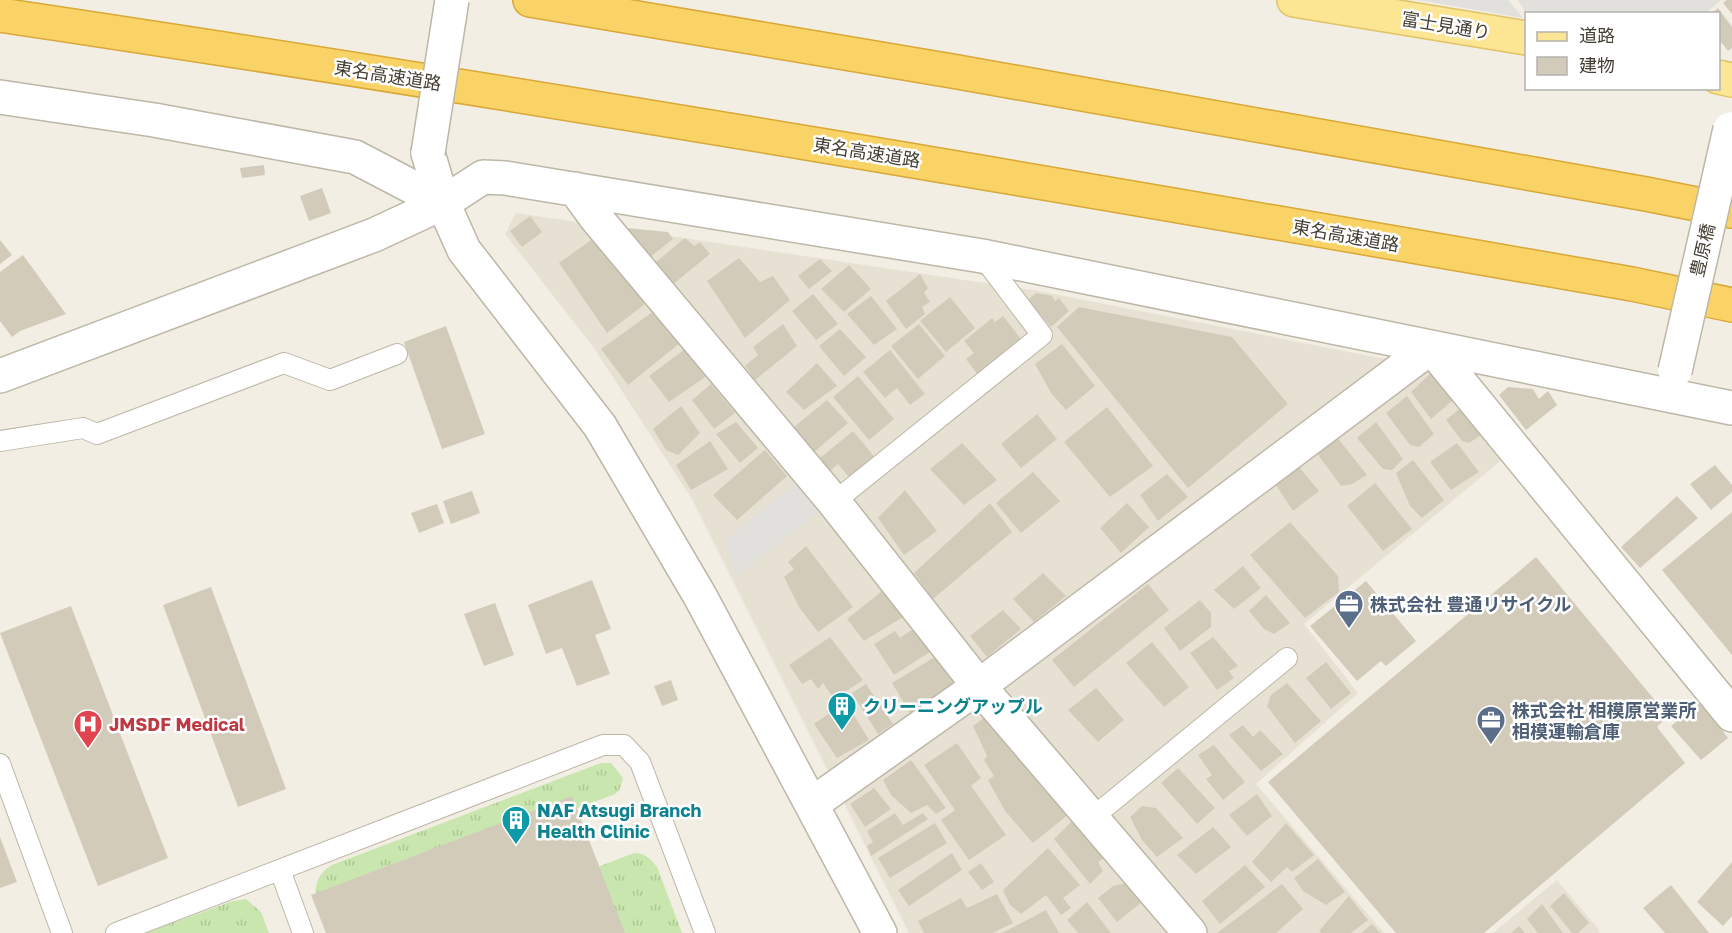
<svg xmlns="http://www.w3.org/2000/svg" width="1732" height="933" viewBox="0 0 1732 933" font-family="'Golos Text','Noto Sans JP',sans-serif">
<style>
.residential{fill:#e6e1d2}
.grass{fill:url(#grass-tufts)}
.parking{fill:#e2e0dd}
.building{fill:#d3cbba}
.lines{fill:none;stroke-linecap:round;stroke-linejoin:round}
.service-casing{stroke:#bdb7a7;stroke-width:22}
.minor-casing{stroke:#bdb7a7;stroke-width:36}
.tertiary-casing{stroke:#bdb7a7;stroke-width:36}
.primary-casing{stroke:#e0c364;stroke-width:36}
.motorway-casing{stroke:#d9a837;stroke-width:36}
.service{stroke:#fff;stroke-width:20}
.minor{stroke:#fff;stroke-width:33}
.tertiary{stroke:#fff;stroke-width:33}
.primary{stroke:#fce593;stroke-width:33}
.motorway{stroke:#fad367;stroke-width:33}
.minor-bridge-casing{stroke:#bdb7a7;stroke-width:36;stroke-linecap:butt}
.tertiary-bridge-casing{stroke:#bdb7a7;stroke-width:36;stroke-linecap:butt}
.minor-bridge{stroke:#fff;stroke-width:33}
.tertiary-bridge{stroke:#fff;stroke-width:33}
.labels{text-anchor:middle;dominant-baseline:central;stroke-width:5;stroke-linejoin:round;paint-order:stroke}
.street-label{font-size:18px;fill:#443f34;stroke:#fff}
.service-label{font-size:18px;font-weight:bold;fill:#4e5e75;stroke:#fff;text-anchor:start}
.culture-label{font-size:18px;font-weight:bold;fill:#0d838f;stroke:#fff;text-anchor:start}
.health-label{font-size:18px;font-weight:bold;fill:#be3a42;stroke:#fff;text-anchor:start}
</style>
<defs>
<pattern id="grass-tufts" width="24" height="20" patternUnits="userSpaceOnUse" patternTransform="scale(1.5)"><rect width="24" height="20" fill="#c8e6ad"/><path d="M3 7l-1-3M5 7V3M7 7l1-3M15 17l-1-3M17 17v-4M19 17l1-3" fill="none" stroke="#adc695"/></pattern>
</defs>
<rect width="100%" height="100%" fill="#f2eee4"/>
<!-- residential -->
<path class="residential" d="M516 213 1038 291 1380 358 1439 367 1510 453 1304 624 1358 693 1256 784 1384 933H909L692 499 594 348 505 234Z
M1557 880 1600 931 1598 933H1493Z"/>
<!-- grass -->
<path class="grass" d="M601 763H611L623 778 619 791 613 795 566 812 587 871 634 853C646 853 650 859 657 867L682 933H329C320 908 303 883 332 865Z
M246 899 261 912 269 933H145L233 901Z"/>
<!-- parking -->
<path class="parking" d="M1418 0H1508L1523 18Z
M1518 0H1721L1706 13 1527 14Z
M797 483 820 511 737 576 724 541Z"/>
<!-- building -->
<path class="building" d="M1727 0H1732V14L1723 3Z
M1718 8 1732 27V48L1728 51 1722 43 1718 45V14H1711Z
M264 165 265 175 242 178 240 168Z
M322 188 331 213 309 221 300 196Z
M530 216 542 232 522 247 510 231Z
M626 228 668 232 673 239 649 258Z
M594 238 645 304 607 333 559 263Z
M685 238 694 246 700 242 710 254 672 285 656 262Z
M0 240 12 255 0 264Z
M23 255 66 314 20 331 12 337 0 321V272Z
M739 258 760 282 773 276 790 300 745 338 707 281Z
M820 259 832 271 809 289 798 276Z
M849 265 871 289 844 312 821 289Z
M920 274 928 288 924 293 930 302 922 307 925 314 906 329 886 301Z
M1036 293 1052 296 1055 301 1059 298 1069 311 1051 327 1028 300Z
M813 294 838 324 816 340 792 311Z
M871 296 897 329 874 345 847 314Z
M950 297 975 328 946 352 920 321Z
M1079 307 1232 337 1288 404 1188 488 1057 327Z
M654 311 680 343 628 385 601 349Z
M1003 316 1022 340 978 375 966 359 974 353 964 341 992 318 995 322Z
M783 324 797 346 755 380 745 366 758 355 753 347Z
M919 324 945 356 918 379 891 346Z
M446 326 485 434 442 449 404 342Z
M840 329 866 357 844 376 819 346Z
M1062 344 1095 386 1066 410 1051 393 1035 364Z
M685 349 708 375 669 402 649 376Z
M890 350 925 394 910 405 897 388 885 398 863 372Z
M817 363 837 386 804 410 786 392Z
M1436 368 1455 391 1453 400 1431 419 1411 392Z
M858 376 894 419 869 440 833 397Z
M711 384 735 413 714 429 692 400Z
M1508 387 1533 389 1539 399 1548 391 1557 405 1526 430 1499 395Z
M1407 396 1434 434 1419 447 1410 445 1386 413Z
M827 400 848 423 813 453 794 427Z
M1464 405 1487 431 1469 443 1462 441 1446 420Z
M681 406 700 433 678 455 666 450 653 429Z
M1107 407 1153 466 1110 497 1064 442Z
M1037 414 1057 439 1021 468 1001 444Z
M736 422 758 448 740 463 716 434Z
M1376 422 1403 459 1392 470 1383 469 1357 438Z
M853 431 878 461 853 482 838 464 830 471 820 458Z
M1336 436 1367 475 1352 484 1341 486 1316 452Z
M710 441 728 469 691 490 676 465Z
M962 443 997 480 964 505 930 469Z
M1457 443 1479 472 1451 490 1430 462Z
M765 450 787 476 737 520 713 495Z
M1413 460 1444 500 1422 518 1410 506 1396 473Z
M1715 465 1732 485V492L1711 510 1690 484Z
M1299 467 1319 491 1293 511 1276 485Z
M1033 472 1060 501 1021 533 996 503Z
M1167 474 1188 497 1158 521 1140 495Z
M1375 483 1412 529 1383 551 1347 506Z
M905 490 937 531 904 555 878 518Z
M472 491 480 513 451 524 443 501Z
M1677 496 1698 518 1640 568 1621 547Z
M990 503 1012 532 933 599 914 573Z
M1127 503 1149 527 1121 553 1100 528Z
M437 504 444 523 419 533 411 513Z
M1732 512V655L1662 570Z
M1290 522 1338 576 1339 592 1305 618 1250 555Z
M806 546 853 607 818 632 799 607 784 577 794 569 788 562Z
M1536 557 1668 716 1657 727 1685 763 1484 933H1396L1268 782Z
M1243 566 1261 588 1234 609 1214 590Z
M1043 573 1066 596 1034 622 1013 599Z
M592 580 611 629 595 635 610 674 577 686 562 648 546 654 528 605Z
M1366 581 1416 641 1386 666 1381 661 1357 681 1310 626Z
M1148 584 1169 610 1074 687 1052 660Z
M211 587 286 789 238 807 163 605Z
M882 591 903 617 864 641 847 619Z
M1266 595 1290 623 1274 634 1264 629 1249 611Z
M1200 600 1211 613V627L1180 651 1164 628Z
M495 603 514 655 484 666 464 614Z
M71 606 168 858 98 886 0 633Z
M1003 610 1021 629 987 657 970 636Z
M916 627 933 650 894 675 874 644 895 631 900 638Z
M830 637 863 680 834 699 823 683 818 689 811 679 802 684 789 665Z
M1213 637 1238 666 1229 671 1234 678 1217 690 1190 653Z
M1152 642 1189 687 1164 707 1126 663Z
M938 655 957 683 910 713 892 683Z
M1326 662 1351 693 1331 709 1306 678Z
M671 680 678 700 662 706 654 686Z
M1287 683 1321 721 1295 743 1267 706 1271 695Z
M866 684 893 724 878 734 852 693Z
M1096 688 1124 720 1098 742 1068 710Z
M846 702 869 740 837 758 814 724Z
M1701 702 1728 738 1701 760 1671 726Z
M988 715 1070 813 1033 843 1005 811 988 780 994 776 984 760 987 756 973 726Z
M1243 725 1253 737 1260 730 1283 754 1261 771 1229 735Z
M957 743 981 778 971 786 1006 835 969 860 941 820 955 810 924 765Z
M1214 745 1245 782 1223 800 1206 779 1212 775 1198 755Z
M911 760 946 808 936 814 927 805 911 813 891 795 883 780Z
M1178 768 1215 808 1197 824 1161 783Z
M874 788 891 809 865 827 850 804Z
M1257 794 1272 816 1247 836 1229 815Z
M572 796 625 933H326L311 895Z
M1142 806 1156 808 1183 838 1157 857 1142 840 1130 817Z
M895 813 903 825 923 813 928 819 871 856 867 846 873 842 867 831Z
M1074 819 1108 855 1098 862 1103 871 1090 884 1054 839Z
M935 823 947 843 890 878 878 858Z
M1286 823 1314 855 1292 872 1287 867 1271 882 1252 862Z
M1213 827 1231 847 1196 874 1177 855Z
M0 837 17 882 0 888Z
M1048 848 1080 885 1063 898 1071 908 1061 915 1046 895 1021 914 1010 905 1003 890Z
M952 853 962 870 909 906 898 890Z
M1318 859 1345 892 1326 905 1303 891 1294 878Z
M1732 862V916L1723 926 1697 902Z
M981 863 994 882 982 890 968 872Z
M1245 865 1265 887 1220 924 1202 901Z
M1134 881 1147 898 1117 922 1098 898 1113 886Z
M1282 884 1303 909 1276 933H1217Z
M1671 885 1709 933H1665L1643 908Z
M1564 893 1589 923 1578 933H1572L1550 906Z
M997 894 1013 923 992 933H924L918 921 961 898 967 908Z
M1349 896 1368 920 1351 933H1321L1319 931Z
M1087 902 1111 933H1078L1067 920Z
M1542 904 1563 933H1538L1527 919Z
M1046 910 1059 933H1002Z
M1372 924 1380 933H1361Z
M1519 926 1525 933H1511Z"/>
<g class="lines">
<!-- service casing -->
<g class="service-casing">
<path id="service" d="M0 441 83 428 97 434 284 363 330 380 397 354
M834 502 1042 335 982 256
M0 764 62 933
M1092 818 1287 658
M280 870 303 933
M116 933 603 745H624L640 762 705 933"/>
</g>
<!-- minor casing -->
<g class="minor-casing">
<path id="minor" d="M0 97 154 120 355 157 443 203 483 177 505 178 982 256 1732 408
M575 189 597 219 834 502 979 686 1190 933
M1431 347 1732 715
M812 804 979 686 1431 347"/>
</g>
<!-- tertiary casing -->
<g class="tertiary-casing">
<path id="tertiary" d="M428 153 443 203 464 250 600 426 700 596 880 933
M0 376 374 235 443 203"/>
</g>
<!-- primary casing -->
<g class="primary-casing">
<path id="primary" d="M1294 0 1526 38
M1718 77 1732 80"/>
</g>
<!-- motorway casing -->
<g class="motorway-casing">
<path id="motorway" d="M530 0 952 71 1646 194 1732 211
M0 15C545 96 1089 190 1632 284L1732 305"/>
</g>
<!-- service -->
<use href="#service" class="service"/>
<!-- minor -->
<use href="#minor" class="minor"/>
<!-- tertiary -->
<use href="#tertiary" class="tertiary"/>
<!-- primary -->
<use href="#primary" class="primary"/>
<!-- motorway -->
<use href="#motorway" class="motorway"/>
<!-- minor-bridge casing -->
<g class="minor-bridge-casing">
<path id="minor-bridge" d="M1675 371 1730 129"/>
</g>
<!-- tertiary-bridge casing -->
<g class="tertiary-bridge-casing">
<path id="tertiary-bridge" d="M428 153 452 0"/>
</g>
<!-- minor-bridge -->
<use href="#minor-bridge" class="minor-bridge"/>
<!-- tertiary-bridge -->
<use href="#tertiary-bridge" class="tertiary-bridge"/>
</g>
<!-- icons -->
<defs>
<g id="office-pin" transform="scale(1.5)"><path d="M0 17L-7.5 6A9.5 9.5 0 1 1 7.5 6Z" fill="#5c6f8a" stroke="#fff"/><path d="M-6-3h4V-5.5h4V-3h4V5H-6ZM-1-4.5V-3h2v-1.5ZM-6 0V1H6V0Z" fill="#fff"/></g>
<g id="building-pin" transform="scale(1.5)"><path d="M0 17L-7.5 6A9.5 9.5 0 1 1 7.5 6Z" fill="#0f9aa8" stroke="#fff"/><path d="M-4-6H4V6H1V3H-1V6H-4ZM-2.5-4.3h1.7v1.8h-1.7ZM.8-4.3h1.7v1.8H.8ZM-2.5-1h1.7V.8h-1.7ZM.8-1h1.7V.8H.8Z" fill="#fff"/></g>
<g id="hospital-pin" transform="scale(1.5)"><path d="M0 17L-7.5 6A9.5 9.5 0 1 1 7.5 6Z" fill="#e0444e" stroke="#fff"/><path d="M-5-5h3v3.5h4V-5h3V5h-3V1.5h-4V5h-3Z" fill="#fff"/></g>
</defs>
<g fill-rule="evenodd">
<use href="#office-pin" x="1349" y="604"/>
<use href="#building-pin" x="842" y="706"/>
<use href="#office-pin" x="1491" y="720"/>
<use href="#hospital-pin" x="88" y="724"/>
<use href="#building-pin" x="516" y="820"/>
</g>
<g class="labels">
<!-- street labels -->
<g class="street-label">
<text transform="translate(1446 25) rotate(9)">富士見通り</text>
<text transform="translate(388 75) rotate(9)">東名高速道路</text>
<text transform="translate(867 152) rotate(9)">東名高速道路</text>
<text transform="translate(1346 235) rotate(10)">東名高速道路</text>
<text transform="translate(1702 250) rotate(-77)">豊原橋</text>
</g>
<!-- service labels -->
<g class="service-label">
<text x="1370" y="604">株式会社 豊通リサイクル</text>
<text x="1512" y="710">株式会社 相模原営業所<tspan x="1512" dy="21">相模運輸倉庫</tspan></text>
</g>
<!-- culture labels -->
<g class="culture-label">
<text x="863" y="706">クリーニングアップル</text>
<text x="537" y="810">NAF Atsugi Branch<tspan x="537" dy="21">Health Clinic</tspan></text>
</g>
<!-- health labels -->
<g class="health-label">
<text x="109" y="724">JMSDF Medical</text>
</g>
</g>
<!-- legend -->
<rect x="1525" y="12" width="195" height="78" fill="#ffffff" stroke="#b4b2ae" stroke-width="1.5"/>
<rect x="1537" y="32" width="30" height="9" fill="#fce593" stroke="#b4b2ae" stroke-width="1.5"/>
<text x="1579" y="42" font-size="18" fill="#443f34">道路</text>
<rect x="1537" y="57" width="30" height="18" fill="#d3cbba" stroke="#b4b2ae" stroke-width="1.5"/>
<text x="1579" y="72" font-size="18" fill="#443f34">建物</text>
</svg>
